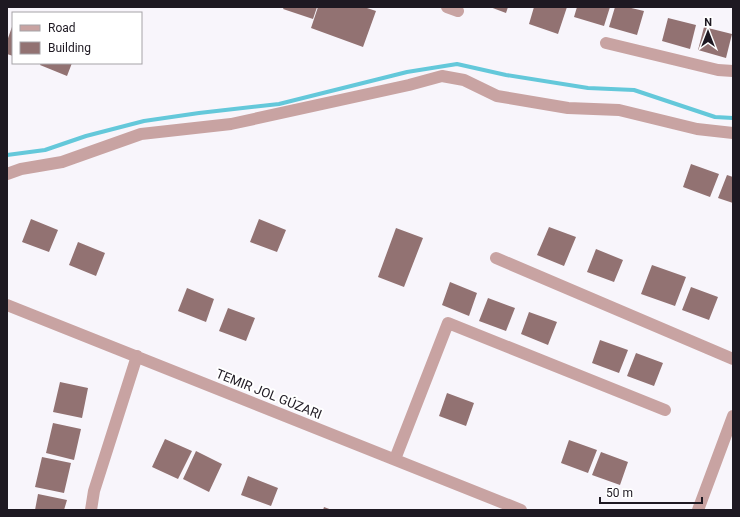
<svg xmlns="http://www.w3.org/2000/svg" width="740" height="517" viewBox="0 0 740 517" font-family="Roboto,sans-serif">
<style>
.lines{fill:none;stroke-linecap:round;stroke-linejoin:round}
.stream{stroke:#64c8da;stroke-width:4}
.building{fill:#927272}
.minor{stroke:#c8a3a2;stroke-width:12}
.labels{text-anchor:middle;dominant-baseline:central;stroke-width:4;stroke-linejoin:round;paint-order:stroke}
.street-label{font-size:13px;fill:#1e1922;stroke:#fff}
</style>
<rect width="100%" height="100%" fill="#f8f5fb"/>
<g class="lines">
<!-- stream -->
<path class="stream" d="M7 155 45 150 86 136 144 121 199 113 279 104 407 72 457 64 506 75 588 88 634 90 715 117 733 118"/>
</g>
<!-- building -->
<path class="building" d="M284 7H317L313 19 283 9Z
M318 7H364L376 11 363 47 311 28Z
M490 7H508L506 13Z
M534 7H567L558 34 529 24Z
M577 7H610L604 26 574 17Z
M615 7H627L644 11 637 35 609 27Z
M668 18 696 25 690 49 662 41Z
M13 24V56L7 54V41Z
M704 27 732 34 726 58 698 50Z
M41 63H72L67 76 40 65Z
M691 164 719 174 710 197 683 187Z
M727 175 733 177V203L718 198Z
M31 219 58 230 49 252 22 242Z
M259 219 286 230 277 252 250 242Z
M549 227 576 237 564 266 537 255Z
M396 228 423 238 404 287 378 277Z
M78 242 105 253 96 276 69 265Z
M596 249 623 260 614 282 587 272Z
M652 265 686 277 675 306 641 294Z
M450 282 477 293 469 316 442 305Z
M691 287 718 297 709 320 682 310Z
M187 288 214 299 206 322 178 311Z
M488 298 515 308 506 331 479 321Z
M228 308 255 318 246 341 219 331Z
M529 312 557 322 548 345 521 334Z
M600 340 628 350 619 373 592 363Z
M636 353 663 363 654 386 627 376Z
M60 382 88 388 82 418 53 412Z
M447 393 474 403 466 426 439 416Z
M53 423 81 429 74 460 46 453Z
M165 439 192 451 178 479 152 467Z
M569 440 597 450 588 473 561 463Z
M196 451 222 464 209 492 183 479Z
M601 452 628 462 620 485 592 475Z
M42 457 71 463 64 493 35 487Z
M248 476 278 488 271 506 241 495Z
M38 494 67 500 64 510H35Z
M324 507 332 510H323Z"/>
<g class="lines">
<!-- minor -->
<path class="minor" d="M447 7 458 11
M606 43 718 70 733 71
M7 174 21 169 62 162 141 134 231 124 409 85 442 76 464 80 497 96 568 108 619 110 697 129 733 133
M496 258 733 359
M7 305 521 510
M395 459 448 323 665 410
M91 510 94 491 137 356
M698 510 733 416"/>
</g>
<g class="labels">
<!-- street labels -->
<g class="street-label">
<text transform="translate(269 394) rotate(22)">TEMIR JOL GÚZARI</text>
</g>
</g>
<!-- border -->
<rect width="740" height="517" fill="none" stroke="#1e1922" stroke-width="16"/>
<!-- legend -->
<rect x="12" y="12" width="130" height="52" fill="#ffffff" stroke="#a5a3a7"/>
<rect x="20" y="25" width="20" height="6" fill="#c8a3a2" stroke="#a5a3a7"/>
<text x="48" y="32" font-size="12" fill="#1e1922">Road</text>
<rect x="20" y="42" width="20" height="12" fill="#927272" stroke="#a5a3a7"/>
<text x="48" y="52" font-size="12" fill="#1e1922">Building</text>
<!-- north arrow -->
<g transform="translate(708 32)" stroke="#ffffff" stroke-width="3" paint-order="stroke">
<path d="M0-3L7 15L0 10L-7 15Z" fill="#1e1922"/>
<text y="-6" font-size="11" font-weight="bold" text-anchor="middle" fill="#1e1922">N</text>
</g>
<!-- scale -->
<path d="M600 497v6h102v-6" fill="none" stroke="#1e1922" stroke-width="2"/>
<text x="606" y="497" font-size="12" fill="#1e1922" stroke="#ffffff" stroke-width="3" paint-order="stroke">50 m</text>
</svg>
